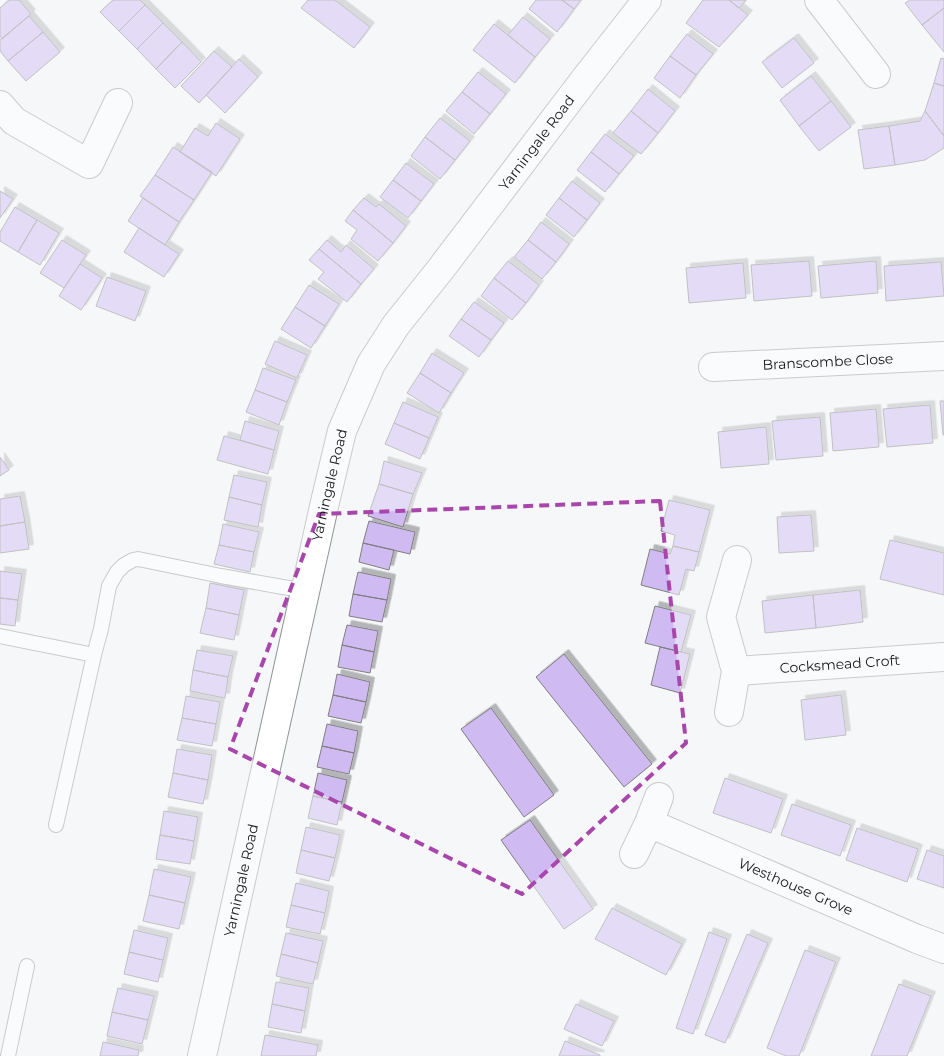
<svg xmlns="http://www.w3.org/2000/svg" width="944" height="1056" viewBox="0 0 944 1056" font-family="Montserrat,sans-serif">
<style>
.building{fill:#cfbbf1;stroke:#7f7e80;filter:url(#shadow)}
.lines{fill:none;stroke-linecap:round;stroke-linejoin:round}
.lane-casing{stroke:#929496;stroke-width:16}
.street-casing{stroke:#929496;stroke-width:30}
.lane{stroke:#fff;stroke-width:14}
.street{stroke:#fff;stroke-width:28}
.marked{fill:none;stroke:#a846ac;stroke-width:4;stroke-dasharray:10 6;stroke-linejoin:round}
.labels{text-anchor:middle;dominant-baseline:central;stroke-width:4.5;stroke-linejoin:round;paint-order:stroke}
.street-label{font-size:14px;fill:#19191a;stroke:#f6f7f9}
</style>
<defs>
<filter id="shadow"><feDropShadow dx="4.5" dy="-4.5" stdDeviation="0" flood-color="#0004"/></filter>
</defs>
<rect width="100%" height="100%" fill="#f6f7f9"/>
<!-- building -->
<path class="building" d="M9 0H19L31 14 2 39 0 36V8Z
M113 0H140L145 5 119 31 100 12Z
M308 0H335L370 27 354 48 301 8Z
M536 0H562L574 9 557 32 529 9Z
M562 0H581L574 9Z
M703 0H729L748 15 719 47 686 23Z
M729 0H746L739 8Z
M910 0H944V8L922 25 905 3Z
M145 5 163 23 137 49 119 31Z
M944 8V52L922 25Z
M29 16 43 32 8 61 0 51V40Z
M523 17 550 39 535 57 508 35Z
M163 23 182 42 156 69 137 49Z
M494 24 535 57 515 83 473 50Z
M43 32 60 52 26 81 8 61Z
M687 34 713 54 696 75 670 56Z
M794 38 814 63 782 88 762 62Z
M182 42 201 62 175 88 156 69Z
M214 51 232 67 199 103 181 86Z
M670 56 696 75 680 98 654 78Z
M941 58 944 59V86L934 83Z
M239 59 258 77 225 113 206 95Z
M478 72 506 94 490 114 462 92Z
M811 76 831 101 799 126 780 100Z
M934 83 944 86V136L925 111Z
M648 89 675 111 658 133 631 111Z
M462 92 490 114 474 134 446 111Z
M831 101 851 127 819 151 799 126Z
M631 111 658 133 641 154 613 133Z
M925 111 944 136V148L925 160 895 165 889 126 920 121Z
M440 118 470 141 455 160 425 137Z
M216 123 240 139 216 176 180 152 195 128 208 136Z
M889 126 895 165 864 169 858 130Z
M605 134 634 156 619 174 591 152Z
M425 137 455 160 440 179 411 156Z
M173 147 212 172 194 200 155 175Z
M591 152 619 174 605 192 577 170Z
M406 163 434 184 421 201 393 180Z
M155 175 194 200 179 222 140 196Z
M393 180 421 201 408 218 380 197Z
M572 181 600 203 587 220 559 198Z
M0 191 13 199 0 218Z
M143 198 179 222 165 245 128 221Z
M364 198 376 207 379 204 406 226 393 243 353 210Z
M559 198 587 220 574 237 546 215Z
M15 207 37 220 18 252 0 241V232Z
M353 210 393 243 378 261 351 239 357 230 345 221Z
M37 220 59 233 40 265 18 252Z
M541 222 569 244 556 262 528 240Z
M139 228 179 254 164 277 124 252Z
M62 240 86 255 64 288 40 273Z
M327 240 341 252 346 245 374 269 361 284 319 249Z
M528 240 556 262 542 279 514 257Z
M319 249 361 284 347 302 318 279 324 272 309 260Z
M508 261 539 285 526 303 494 278Z
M809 261 812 296 754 301 751 265Z
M876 261 878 293 821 298 818 266Z
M941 262 944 296 886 301 884 266Z
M743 263 746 298 689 303 686 268Z
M80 264 102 278 81 310 59 296Z
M107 277 146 291 135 321 96 306Z
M494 278 526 303 512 320 481 296Z
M309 285 339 304 325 326 295 307Z
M474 302 504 323 491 340 461 319Z
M295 307 325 326 311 348 281 329Z
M461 319 491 340 479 357 449 336Z
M275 341 307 355 297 378 265 364Z
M432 353 464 373 451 393 420 373Z
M263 368 296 380 287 402 255 390Z
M420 373 451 393 439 413 407 393Z
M255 390 287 402 279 425 246 412Z
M940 401H944V435H943Z
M403 402 438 417 429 438 394 423Z
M930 405 933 443 887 447 883 409Z
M876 409 879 447 833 451 830 413Z
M820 417 823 456 776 460 772 421Z
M245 421 279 431 274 450 240 440Z
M394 423 429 438 420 459 385 444Z
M766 427 769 464 721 468 718 432Z
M224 436 274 450 268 474 217 460Z
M0 457 9 470 0 476Z
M384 461 422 473 413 494 379 484Z
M234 475 267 482 262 505 229 497Z
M379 484 413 494 403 527 368 516Z
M20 496 25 522 0 526V499Z
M229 497 262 505 258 527 224 520Z
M669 500 710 510 699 552 673 546 675 535 661 531Z
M811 515 814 551 779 553 777 517Z
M369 521 415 532 410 554 363 543Z
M25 522 29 549 0 553V526Z
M223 524 259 532 254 552 219 545Z
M890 540 944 553V595L880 579Z
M363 543 394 550 389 570 359 562Z
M219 545 254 552 250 572 214 564Z
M673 546 699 552 694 571 686 569 679 595 641 585 650 549 670 554Z
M0 571 22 574 18 600 0 598Z
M358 572 391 579 387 600 353 594Z
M210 583 244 590 239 615 206 608Z
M860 590 863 622 816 628 813 595Z
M353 594 387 600 382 622 349 616Z
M813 595 816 628 765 633 762 601Z
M0 598 18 600 15 626 0 624Z
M655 606 691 615 681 652 645 643Z
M206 608 239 615 234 640 200 633Z
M347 625 378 631 374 652 342 645Z
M342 645 374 652 370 673 338 667Z
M660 647 690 654 680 693 651 685Z
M197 650 233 656 228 677 193 670Z
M564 654 652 764 624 787 536 677Z
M193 670 228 677 225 698 190 691Z
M337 674 370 682 366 702 333 695Z
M333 695 366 702 361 723 328 716Z
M841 695 846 735 805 740 801 700Z
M186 696 220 702 216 724 182 718Z
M491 708 554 795 524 817 461 729Z
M182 718 216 724 212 746 177 740Z
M327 724 358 731 354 753 322 746Z
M322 746 354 753 349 774 317 767Z
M177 749 212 755 208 780 173 773Z
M173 773 208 780 203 804 168 797Z
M318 773 347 780 342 802 313 796Z
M725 778 783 799 771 833 713 813Z
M313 796 342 802 337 825 308 818Z
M792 804 851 825 840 856 781 835Z
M164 811 198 817 194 841 160 835Z
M530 820 593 909 564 929 501 840Z
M306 827 340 835 335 858 301 850Z
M857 828 918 849 907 882 846 860Z
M160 835 194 841 190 864 156 859Z
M301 850 335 858 329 881 296 873Z
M927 850 944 856V888L917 879Z
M154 869 191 877 185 903 149 895Z
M296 883 329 891 325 913 291 905Z
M149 895 185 903 179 929 143 921Z
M291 905 325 913 320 934 286 927Z
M612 908 682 944 666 975 595 939Z
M134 930 168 938 163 960 129 952Z
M709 932 727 939 693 1034 676 1028Z
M286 933 323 941 318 963 281 954Z
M747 934 768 943 725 1043 705 1035Z
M805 950 836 962 799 1056H786L767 1048Z
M129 952 163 960 158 982 124 974Z
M281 954 318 963 313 984 276 976Z
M276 982 309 988 305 1011 272 1004Z
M899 984 931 996 907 1056H871Z
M118 988 154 996 148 1020 112 1012Z
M272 1004 305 1011 301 1033 268 1027Z
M576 1004 614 1021 602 1046 564 1029Z
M112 1012 148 1020 142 1044 107 1036Z
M265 1035 318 1045 316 1056H261Z
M565 1041 600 1055V1056H559Z
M103 1042 139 1050 138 1056H100Z"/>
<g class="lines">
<!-- lane casing -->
<g class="lane-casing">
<path id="lane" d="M0 636 94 655
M56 825 94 655 101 629 109 586 117 572 124 565 133 560 138 559 221 576 305 591
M8 1056 27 966"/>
</g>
<!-- street casing -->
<g class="street-casing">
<g id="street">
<path d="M819 0 876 74"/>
<path d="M0 105 14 121 89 164 118 103"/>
<path id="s1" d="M713 367 944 356"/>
<path id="s2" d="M736 671 944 657"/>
<path d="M729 712 736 671 721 617 737 560"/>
<path id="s3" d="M649 823 917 939 944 949"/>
<path d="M634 854 649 823 659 797"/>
<path id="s4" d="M202 1056 325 502 342 431 371 364 396 325 440 270 585 79 647 0"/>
</g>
</g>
<!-- lane -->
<use href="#lane" class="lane"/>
<!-- street -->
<use href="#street" class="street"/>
</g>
<!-- marked area -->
<path d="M0 0H944V1056H0ZM660 501 686 743 522 894 230 749 319 514Z" fill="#f6f7f9" fill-opacity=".55" fill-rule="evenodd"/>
<path class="marked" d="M660 501 686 743 522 894 230 749 319 514Z"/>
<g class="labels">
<!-- street labels -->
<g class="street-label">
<text stroke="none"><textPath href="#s4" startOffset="990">Yarningale Road</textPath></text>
<text stroke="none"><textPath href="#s1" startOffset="115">Branscombe Close</textPath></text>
<text stroke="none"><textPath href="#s4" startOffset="585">Yarningale Road</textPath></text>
<text stroke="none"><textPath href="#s2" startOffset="104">Cocksmead Croft</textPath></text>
<text stroke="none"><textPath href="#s4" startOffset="180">Yarningale Road</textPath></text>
<text stroke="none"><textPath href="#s3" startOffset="160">Westhouse Grove</textPath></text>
</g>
</g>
</svg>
